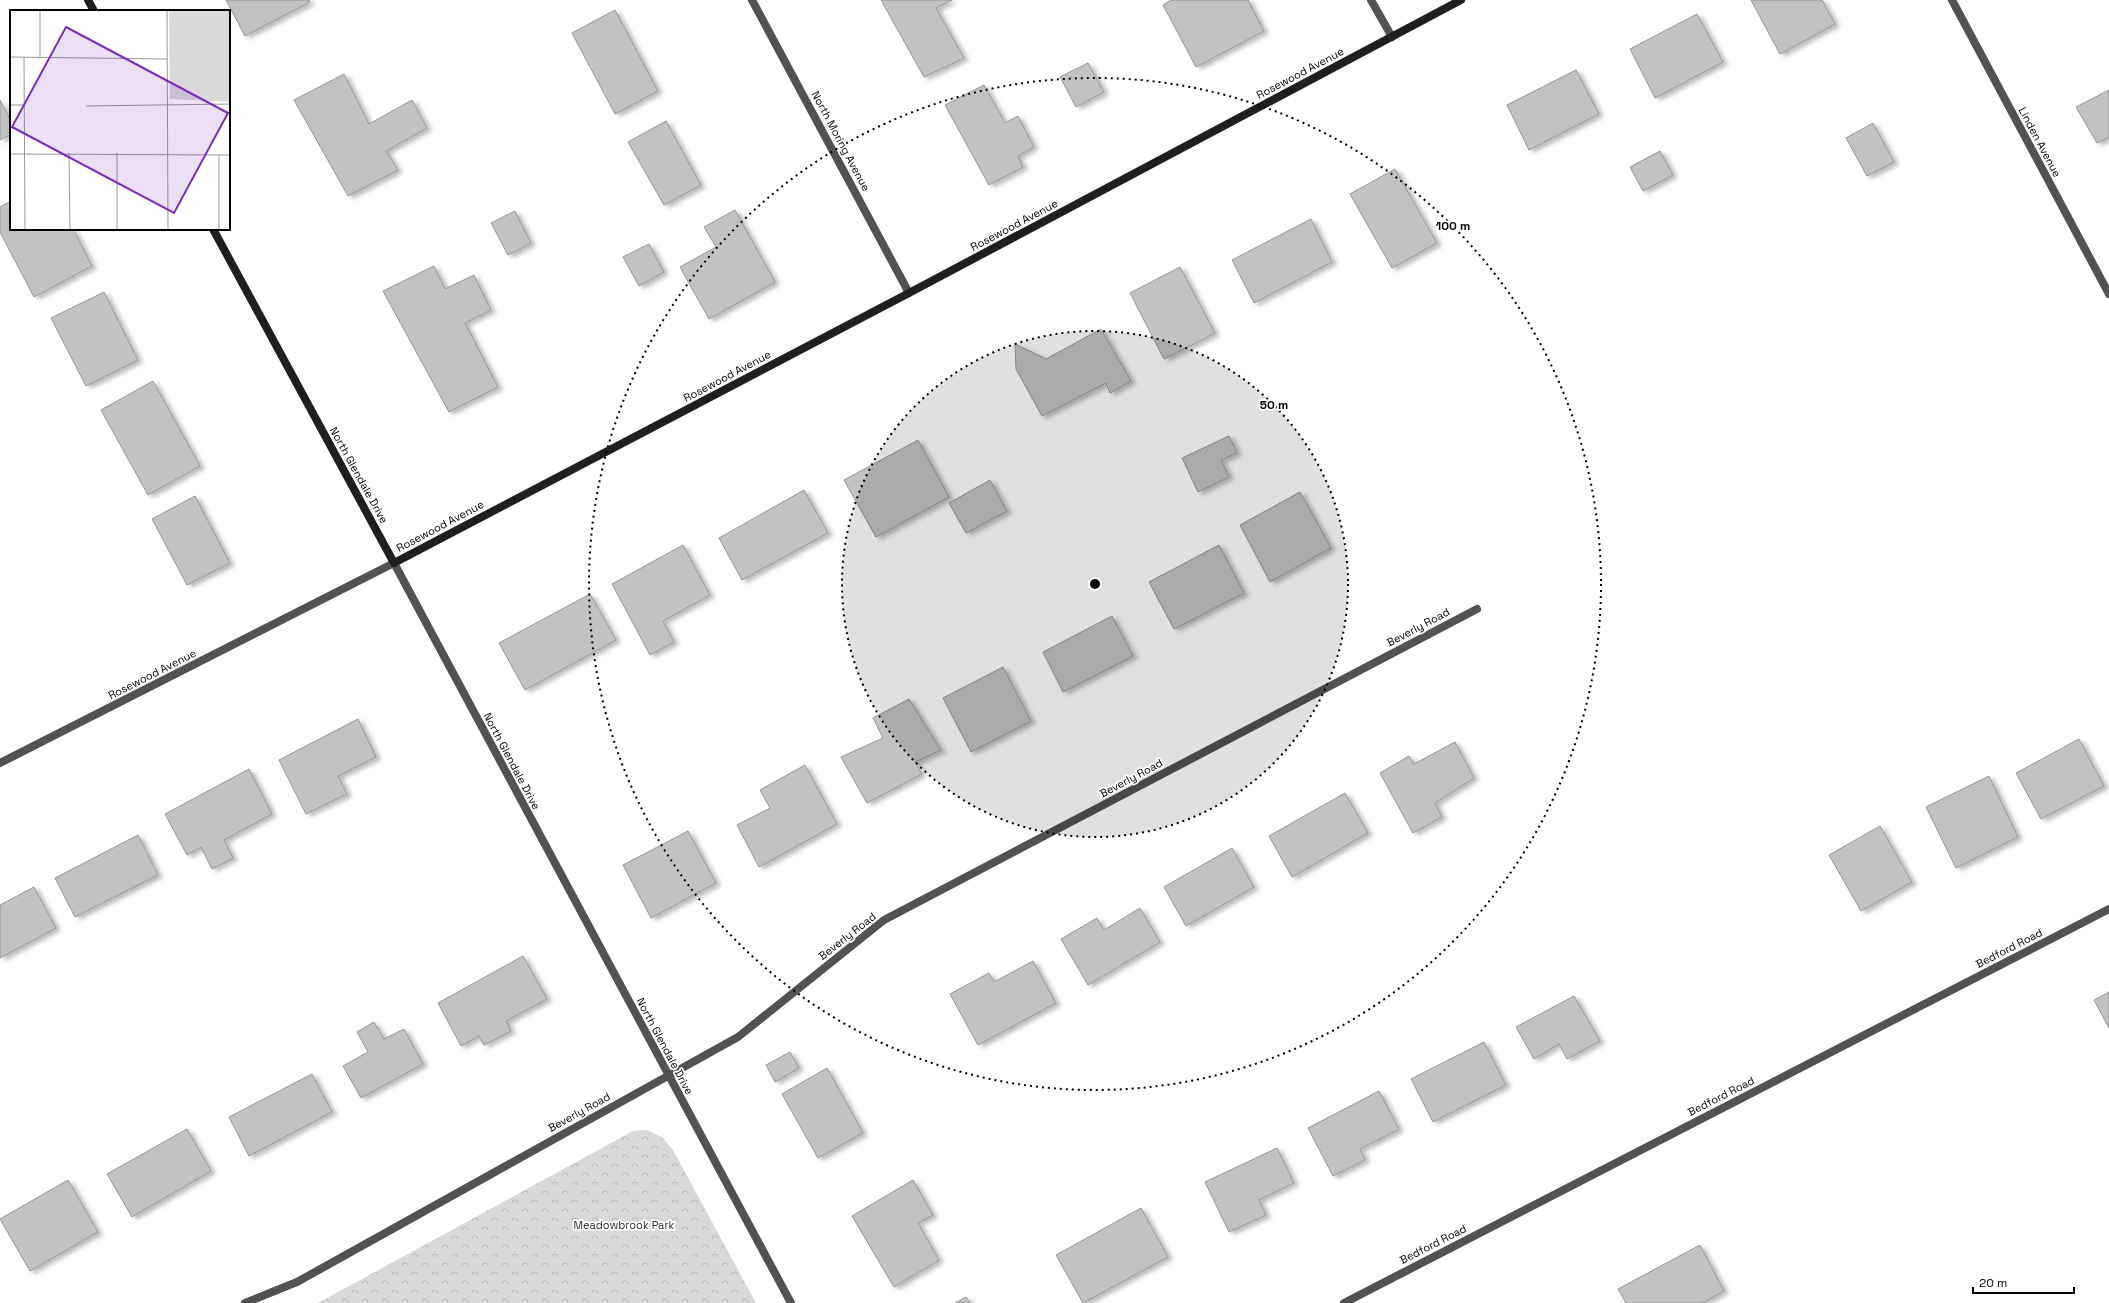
<svg xmlns="http://www.w3.org/2000/svg" width="2109" height="1303" viewBox="0 0 2109 1303" font-family="'Space Grotesk',sans-serif">
<style>
.park{fill:url(#park-crowns)}
.building{fill:#c2c2c2;stroke:#969696;filter:url(#shadow)}
.lines{fill:none;stroke-linecap:round;stroke-linejoin:round}
.street{stroke:#525252;stroke-width:8}
.secondary{stroke:#1f1f1f;stroke-width:8}
.ring{fill:none;stroke:#000;stroke-width:2;stroke-dasharray:2 4}
.labels{text-anchor:middle;dominant-baseline:central;stroke-width:3.5;stroke-linejoin:round;paint-order:stroke}
.street-label{font-size:11px;fill:#000;stroke:#fff}
.park-label{font-size:11px;fill:#303030;stroke:#fff}
.inset-road{fill:none;stroke:#999;stroke-width:1}
.view{fill:#7b2cbf;fill-opacity:0.15;stroke:#7b2cbf;stroke-width:2}
.inset-edge{fill:none;stroke:#000;stroke-width:2}
.centre{fill:#000;stroke:#fff;stroke-width:2}
.ring-label{font-size:12px;text-anchor:middle;font-weight:bold;fill:#000;stroke:#fff;stroke-width:3.5;stroke-linejoin:round;paint-order:stroke}
</style>
<defs>
<pattern id="park-crowns" width="20" height="18" patternUnits="userSpaceOnUse"><rect width="20" height="18" fill="#d9d9d9"/><path d="M2 6a3 3 0 1 1 6 0M12 15a3 3 0 1 1 6 0" fill="none" stroke="#b8b8b8"/></pattern>
<filter id="shadow"><feDropShadow dx="4.5" dy="2.5" stdDeviation="2" flood-color="#0004"/></filter>
</defs>
<rect width="100%" height="100%" fill="#fff"/>
<!-- park -->
<path class="park" d="M646 1130 662 1137 673 1150 756 1303H318L633 1131Z"/>
<!-- building -->
<path class="building" d="M226 0H309L310 2 245 36Z
M881 0H952L936 8 964 58 924 77Z
M1171 0H1248L1264 31 1196 67 1163 5Z
M1751 0H1822L1835 24 1780 54Z
M615 10 658 91 615 114 572 33Z
M1697 14 1723 62 1655 98 1630 49Z
M1088 63 1104 92 1076 107 1060 77Z
M1576 70 1599 114 1529 150 1507 105Z
M344 74 369 124 412 100 427 128 386 151 398 170 348 196 294 100Z
M984 85 1005 123 1018 116 1034 147 1018 156 1023 167 989 185 945 105Z
M2109 90V137L2097 143 2076 107Z
M0 100 11 121V134L0 140Z
M666 121 701 185 664 205 628 142Z
M1873 123 1894 162 1867 176 1846 138Z
M1660 151 1673 175 1643 191 1630 167Z
M1395 169 1437 243 1392 268 1350 194Z
M11 201V229H73L92 266 34 297 0 232V207Z
M735 210 775 282 709 319 680 267 716 247 704 227Z
M515 211 531 243 508 255 491 223Z
M1311 219 1332 262 1254 303 1232 260Z
M649 244 664 272 639 286 623 257Z
M434 266 445 289 474 275 491 310 465 323 498 387 449 412 383 291Z
M1180 267 1215 333 1164 359 1130 293Z
M104 292 138 360 86 386 51 318Z
M1101 329 1131 381 1110 393 1106 383 1042 416 1016 369 1015 344 1046 359Z
M153 381 200 466 148 495 101 410Z
M1229 436 1237 453 1221 460 1229 477 1198 492 1182 458Z
M918 440 949 497 876 537 844 480Z
M990 480 1007 511 966 533 949 503Z
M804 490 828 533 742 580 719 538Z
M1300 492 1331 548 1270 582 1240 525Z
M195 496 230 563 187 585 152 519Z
M683 545 710 595 663 621 674 642 650 655 612 584Z
M1219 545 1244 593 1174 629 1149 582Z
M590 594 616 640 525 690 499 643Z
M1112 616 1133 656 1063 692 1043 652Z
M1003 667 1031 721 971 752 943 698Z
M909 699 941 750 915 762 922 774 867 803 841 757 883 738 873 718Z
M358 719 376 757 338 776 347 794 306 814 279 760Z
M2079 739 2104 786 2041 819 2016 773Z
M1455 742 1474 778 1435 803 1442 817 1413 833 1380 773 1409 756 1414 764Z
M805 765 837 824 759 867 737 825 770 808 760 790Z
M249 769 272 814 224 840 233 858 212 869 201 847 187 855 165 814Z
M1989 776 2018 837 1956 868 1926 807Z
M1345 793 1368 833 1292 877 1269 836Z
M1880 826 1912 882 1861 911 1829 855Z
M688 831 716 883 651 918 623 865Z
M138 835 158 875 75 917 55 878Z
M1232 848 1254 887 1186 926 1164 887Z
M34 887 56 928 0 958V905Z
M1140 908 1160 942 1088 985 1061 939 1097 918 1104 930Z
M523 956 547 999 506 1021 511 1031 484 1045 479 1036 461 1046 438 1003Z
M1033 961 1056 1003 978 1045 950 994 989 973 994 982Z
M2109 992V1028L2094 1000Z
M1574 996 1600 1041 1567 1059 1559 1044 1534 1059 1516 1027Z
M374 1022 384 1039 404 1029 423 1064 361 1098 343 1066 368 1052 357 1032Z
M1484 1042 1506 1085 1433 1122 1411 1079Z
M790 1052 799 1068 775 1082 766 1065Z
M827 1068 863 1133 818 1158 782 1094Z
M312 1074 332 1112 249 1156 229 1117Z
M1379 1091 1399 1129 1360 1149 1365 1160 1333 1176 1308 1128Z
M187 1129 211 1171 132 1217 107 1174Z
M1277 1148 1294 1183 1259 1200 1266 1215 1229 1232 1205 1182Z
M68 1180 98 1232 30 1271 0 1219Z
M913 1180 933 1215 918 1223 939 1260 894 1287 852 1216Z
M1141 1208 1168 1257 1083 1303 1056 1255Z
M1700 1245 1724 1291 1702 1303H1626L1618 1289Z
M966 1297 970 1303H955Z"/>
<g class="lines">
<!-- street -->
<path class="street" d="M752 0 909 293
M1371 0 1392 37
M1952 0 2109 294
M0 763 394 563 791 1303
M245 1303 297 1282 738 1037 884 920 1477 609
M1344 1303 2109 909"/>
<!-- secondary -->
<path class="secondary" d="M88 0 94 11
M213 229 394 563 909 293 1461 0"/>
</g>
<!-- distance rings -->
<circle cx="1095" cy="584" r="253" fill="#000" fill-opacity=".12"/>
<g class="ring">
<circle cx="1095" cy="584" r="253"/>
<circle cx="1095" cy="584" r="506"/>
</g>
<g class="labels">
<!-- street labels -->
<g class="street-label">
<text transform="translate(1300 73) rotate(-28)">Rosewood Avenue</text>
<text transform="translate(841 141) rotate(62)">North Moring Avenue</text>
<text transform="translate(2040 142) rotate(62)">Linden Avenue</text>
<text transform="translate(1014 225) rotate(-28)">Rosewood Avenue</text>
<text transform="translate(727 376) rotate(-28)">Rosewood Avenue</text>
<text transform="translate(359 475) rotate(61)">North Glendale Drive</text>
<text transform="translate(440 526) rotate(-28)">Rosewood Avenue</text>
<text transform="translate(1418 627) rotate(-28)">Beverly Road</text>
<text transform="translate(152 674) rotate(-27)">Rosewood Avenue</text>
<text transform="translate(512 761) rotate(62)">North Glendale Drive</text>
<text transform="translate(1131 778) rotate(-28)">Beverly Road</text>
<text transform="translate(847 936) rotate(-38)">Beverly Road</text>
<text transform="translate(2009 948) rotate(-27)">Bedford Road</text>
<text transform="translate(665 1046) rotate(62)">North Glendale Drive</text>
<text transform="translate(1721 1096) rotate(-27)">Bedford Road</text>
<text transform="translate(579 1112) rotate(-29)">Beverly Road</text>
<text transform="translate(1433 1244) rotate(-27)">Bedford Road</text>
</g>
<!-- park labels -->
<g class="park-label">
<text x="624" y="1225">Meadowbrook Park</text>
</g>
</g>
<!-- overview -->
<g transform="translate(10 10)">
<rect width="220" height="220" fill="#fff"/>
<path d="M159 0H220V92L160 89Z" fill="#d9d9d9"/>
<path d="M172 4 214 5 212 19 206 31 196 40 183 46 172 48Z" fill="#d9d9d9"/>
<path class="inset-road" d="M157 0 158 220M0 47 157 49M14 47 15 220M30 47V0M0 95H14M76 96 220 94M59 143 60 220M107 143V220M0 144 220 145M209 220V145"/>
<path class="view" d="M56 17 218 103 164 203 2 117Z"/>
<rect width="220" height="220" class="inset-edge"/>
</g>
<circle cx="1095" cy="584" r="6" class="centre"/>
<g class="ring-label">
<text x="1453" y="230">100 m</text>
<text x="1274" y="409">50 m</text>
</g>
<!-- scale -->
<path d="M1973 1287v6h101v-6" fill="none" stroke="#000000" stroke-width="2"/>
<text x="1979" y="1287" font-size="12" fill="#000000" stroke="#ffffff" stroke-width="3" paint-order="stroke">20 m</text>
</svg>
